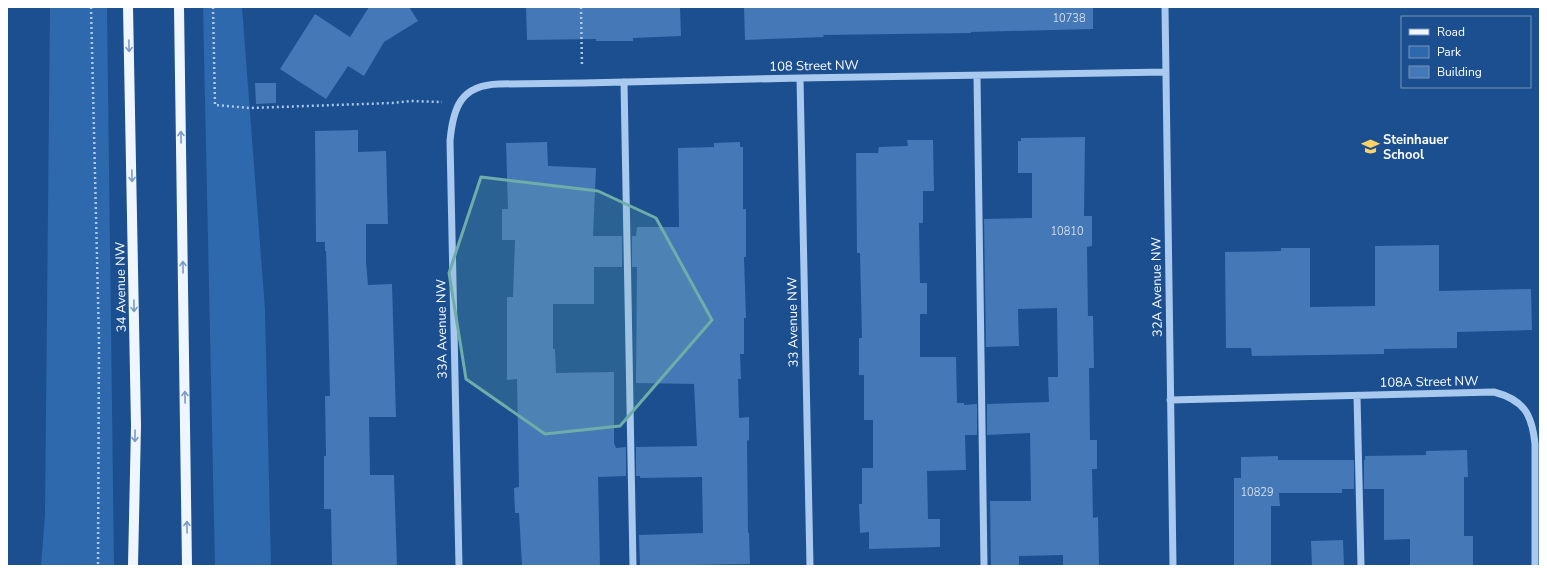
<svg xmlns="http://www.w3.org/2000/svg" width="1547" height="573" font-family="'Nunito Sans',sans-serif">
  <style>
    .green { fill: #2e69ad }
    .building { fill: #4478b7 }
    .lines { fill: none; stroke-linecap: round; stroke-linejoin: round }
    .path { stroke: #a9c9ee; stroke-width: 2.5; stroke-dasharray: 2 3; stroke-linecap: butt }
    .minor { stroke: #a9c9ee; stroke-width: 7 }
    .major { stroke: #f0f6ff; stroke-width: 10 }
    .oneway { stroke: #7b9ac1 }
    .marked { fill: #6fada8; fill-opacity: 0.2; stroke: #6fada8; stroke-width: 3; stroke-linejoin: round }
    .labels { text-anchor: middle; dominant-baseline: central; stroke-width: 3; stroke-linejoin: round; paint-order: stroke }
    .number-label { font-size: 11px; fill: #d0dded }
    .street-label { font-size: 13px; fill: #fff; stroke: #1b4f8f }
    .poi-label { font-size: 13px; font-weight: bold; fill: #fff; stroke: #1b4f8f; text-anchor: start }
  </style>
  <rect width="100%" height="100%" fill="#1b4f8f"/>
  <!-- green -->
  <path class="green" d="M 50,7 L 107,7 L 114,566 L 41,566 L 45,514 Z
    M 203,7 L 242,7 L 265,310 L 271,566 L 215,566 Z"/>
  <!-- building -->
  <path class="building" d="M 369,7 L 409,7 L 418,21 L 384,42 L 364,76 L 348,66 L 326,99 L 280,69 L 315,14 L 350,37 Z
    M 526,7 L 680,7 L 681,36 L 633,38 L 633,41 L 596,41 L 596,39 L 527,40 Z
    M 744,7 L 1093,7 L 1093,29 L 971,32 L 971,33 L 823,35 L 824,37 L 745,40 Z
    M 255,83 L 276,83 L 276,103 L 256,104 Z
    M 358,130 L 358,152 L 386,151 L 388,224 L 366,224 L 366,261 L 368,285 L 392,284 L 396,417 L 369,417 L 370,475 L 394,475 L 397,566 L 332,566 L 331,509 L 324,509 L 324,456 L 326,456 L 325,396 L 330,396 L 328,308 L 326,251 L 325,251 L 325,242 L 316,242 L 315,131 Z
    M 1085,137 L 1084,216 L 1092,216 L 1092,246 L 1087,247 L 1088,316 L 1093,316 L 1094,368 L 1089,368 L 1090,440 L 1097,440 L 1097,469 L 1092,469 L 1093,518 L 1098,517 L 1099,566 L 1063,566 L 1063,555 L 1019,556 L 1019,566 L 991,566 L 990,501 L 1031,501 L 1030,433 L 987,435 L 987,404 L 1049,402 L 1048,377 L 1058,377 L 1057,308 L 1018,309 L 1019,346 L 986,347 L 984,219 L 1032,218 L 1032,173 L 1018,173 L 1018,141 L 1021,141 L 1021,138 Z
    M 907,140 L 933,140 L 934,191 L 923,191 L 923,223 L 919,223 L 920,283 L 927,283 L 927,314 L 920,314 L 920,357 L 956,357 L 957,403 L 964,403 L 964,405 L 977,404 L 977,435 L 965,435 L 966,470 L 927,471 L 928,519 L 940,519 L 940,547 L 869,549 L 869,532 L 860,533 L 859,504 L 862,504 L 862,468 L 873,468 L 873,420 L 864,420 L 864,375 L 859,375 L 859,338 L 862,338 L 860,253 L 857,253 L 856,153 L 878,153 L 879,147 L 908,146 Z
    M 547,142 L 548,166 L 596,168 L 593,236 L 622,236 L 622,267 L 594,267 L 594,304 L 553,304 L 553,349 L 555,349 L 556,373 L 614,372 L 614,443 L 616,448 L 626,447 L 626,476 L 598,477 L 600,566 L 522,566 L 519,513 L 515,513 L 514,488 L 519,487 L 517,379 L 507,380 L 507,297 L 513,297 L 515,240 L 502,240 L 502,209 L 508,209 L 506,143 Z
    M 740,142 L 740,147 L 743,147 L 743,209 L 746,209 L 746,257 L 744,257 L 746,318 L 744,318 L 744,354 L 740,354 L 741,379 L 738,379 L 739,418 L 749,417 L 749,440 L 747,441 L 748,533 L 749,533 L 750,564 L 640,566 L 639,535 L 703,533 L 702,477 L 640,478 L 640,476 L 636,476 L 636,447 L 697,446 L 694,384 L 636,383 L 637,267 L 632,267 L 632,236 L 636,236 L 637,227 L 679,227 L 678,148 L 714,147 L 714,143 Z
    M 1439,245 L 1439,291 L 1531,289 L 1532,330 L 1457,332 L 1457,348 L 1384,349 L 1384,354 L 1252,356 L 1251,348 L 1226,348 L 1225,252 L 1281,251 L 1281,248 L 1310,248 L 1310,307 L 1375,306 L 1375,246 Z
    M 1467,450 L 1468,477 L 1464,477 L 1464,536 L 1473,536 L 1473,566 L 1410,566 L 1410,539 L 1384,540 L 1384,489 L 1364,489 L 1364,460 L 1365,460 L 1365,456 L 1426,455 L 1426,451 Z
    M 1278,456 L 1278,460 L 1354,460 L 1354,489 L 1342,489 L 1342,493 L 1279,493 L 1280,506 L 1271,506 L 1271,566 L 1234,566 L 1234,478 L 1241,478 L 1241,457 Z
    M 1343,540 L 1344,566 L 1312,566 L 1311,541 Z"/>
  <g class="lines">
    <!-- path -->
    <path class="path" d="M 91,7 L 99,341 L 98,566
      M 213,7 L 215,105 L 250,108 L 392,103 L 411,101 L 442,102
      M 581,7 L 582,67"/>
    <!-- minor -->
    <path class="minor" d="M 1165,7 L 1173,566
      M 977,76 L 984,566
      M 800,78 L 810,566
      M 624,82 L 633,566
      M 1357,396 L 1361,566
      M 1170,400 L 1494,392 C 1524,400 1532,414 1535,444 L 1535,566
      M 459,566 L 450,141 C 453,107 461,85 499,84 L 583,83 L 800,78 L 1166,72"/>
    <!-- major -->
    <path class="major" d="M 128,7 L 136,426 L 133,566
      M 179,7 L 187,566"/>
  </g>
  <!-- one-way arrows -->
  <defs><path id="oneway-shaft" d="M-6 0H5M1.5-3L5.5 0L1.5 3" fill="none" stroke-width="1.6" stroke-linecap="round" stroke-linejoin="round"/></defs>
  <g class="oneway">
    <use href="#oneway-shaft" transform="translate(129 46) rotate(89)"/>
    <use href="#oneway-shaft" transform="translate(181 137) rotate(-91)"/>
    <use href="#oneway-shaft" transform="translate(132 176) rotate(89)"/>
    <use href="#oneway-shaft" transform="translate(183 267) rotate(-91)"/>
    <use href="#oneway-shaft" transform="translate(134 306) rotate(89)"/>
    <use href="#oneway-shaft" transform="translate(185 397) rotate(-91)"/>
    <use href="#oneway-shaft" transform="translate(135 436) rotate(91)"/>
    <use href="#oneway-shaft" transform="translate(187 527) rotate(-91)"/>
  </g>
  <!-- marked area -->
  <path class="marked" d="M 481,177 L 598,191 L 656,218 L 712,320 L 620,426 L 545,434 L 466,379 L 449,273 Z"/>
  <!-- icons -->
  <defs>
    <symbol id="school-bare" viewBox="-9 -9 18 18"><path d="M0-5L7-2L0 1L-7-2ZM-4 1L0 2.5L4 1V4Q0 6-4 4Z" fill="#ffd166" stroke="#1b4f8f" stroke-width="2.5" paint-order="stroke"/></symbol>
  </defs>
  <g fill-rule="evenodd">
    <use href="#school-bare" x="1358" y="134" width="25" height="25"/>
  </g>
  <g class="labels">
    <!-- number labels -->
    <g class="number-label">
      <text x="1069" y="18">10738</text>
      <text x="1067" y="231">10810</text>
      <text x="1257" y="492">10829</text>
    </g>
    <!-- street labels -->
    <g class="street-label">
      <text transform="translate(814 66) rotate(-1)">108 Street NW</text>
      <text transform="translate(121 287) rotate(-91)">34 Avenue NW</text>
      <text transform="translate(1157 287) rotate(-91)">32A Avenue NW</text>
      <text transform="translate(793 322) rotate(-91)">33 Avenue NW</text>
      <text transform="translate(442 329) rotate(-91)">33A Avenue NW</text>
      <text transform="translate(1429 382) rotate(-1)">108A Street NW</text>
    </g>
    <!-- poi labels -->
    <g class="poi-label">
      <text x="1383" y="140">Steinhauer<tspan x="1383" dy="15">School</tspan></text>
    </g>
  </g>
  <!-- border -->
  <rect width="1547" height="573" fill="none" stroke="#ffffff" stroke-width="16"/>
  <!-- legend -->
  <rect x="1401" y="16" width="130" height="72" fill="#1b4f8f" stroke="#7695bc"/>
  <rect x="1409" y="29" width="20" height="6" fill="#f0f6ff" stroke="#7695bc"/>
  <text x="1437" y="36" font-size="12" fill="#ffffff">Road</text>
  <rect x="1409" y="46" width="20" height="12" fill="#2e69ad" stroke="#7695bc"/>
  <text x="1437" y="56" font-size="12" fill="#ffffff">Park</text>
  <rect x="1409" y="66" width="20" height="12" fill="#4478b7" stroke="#7695bc"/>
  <text x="1437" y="76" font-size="12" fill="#ffffff">Building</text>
</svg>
